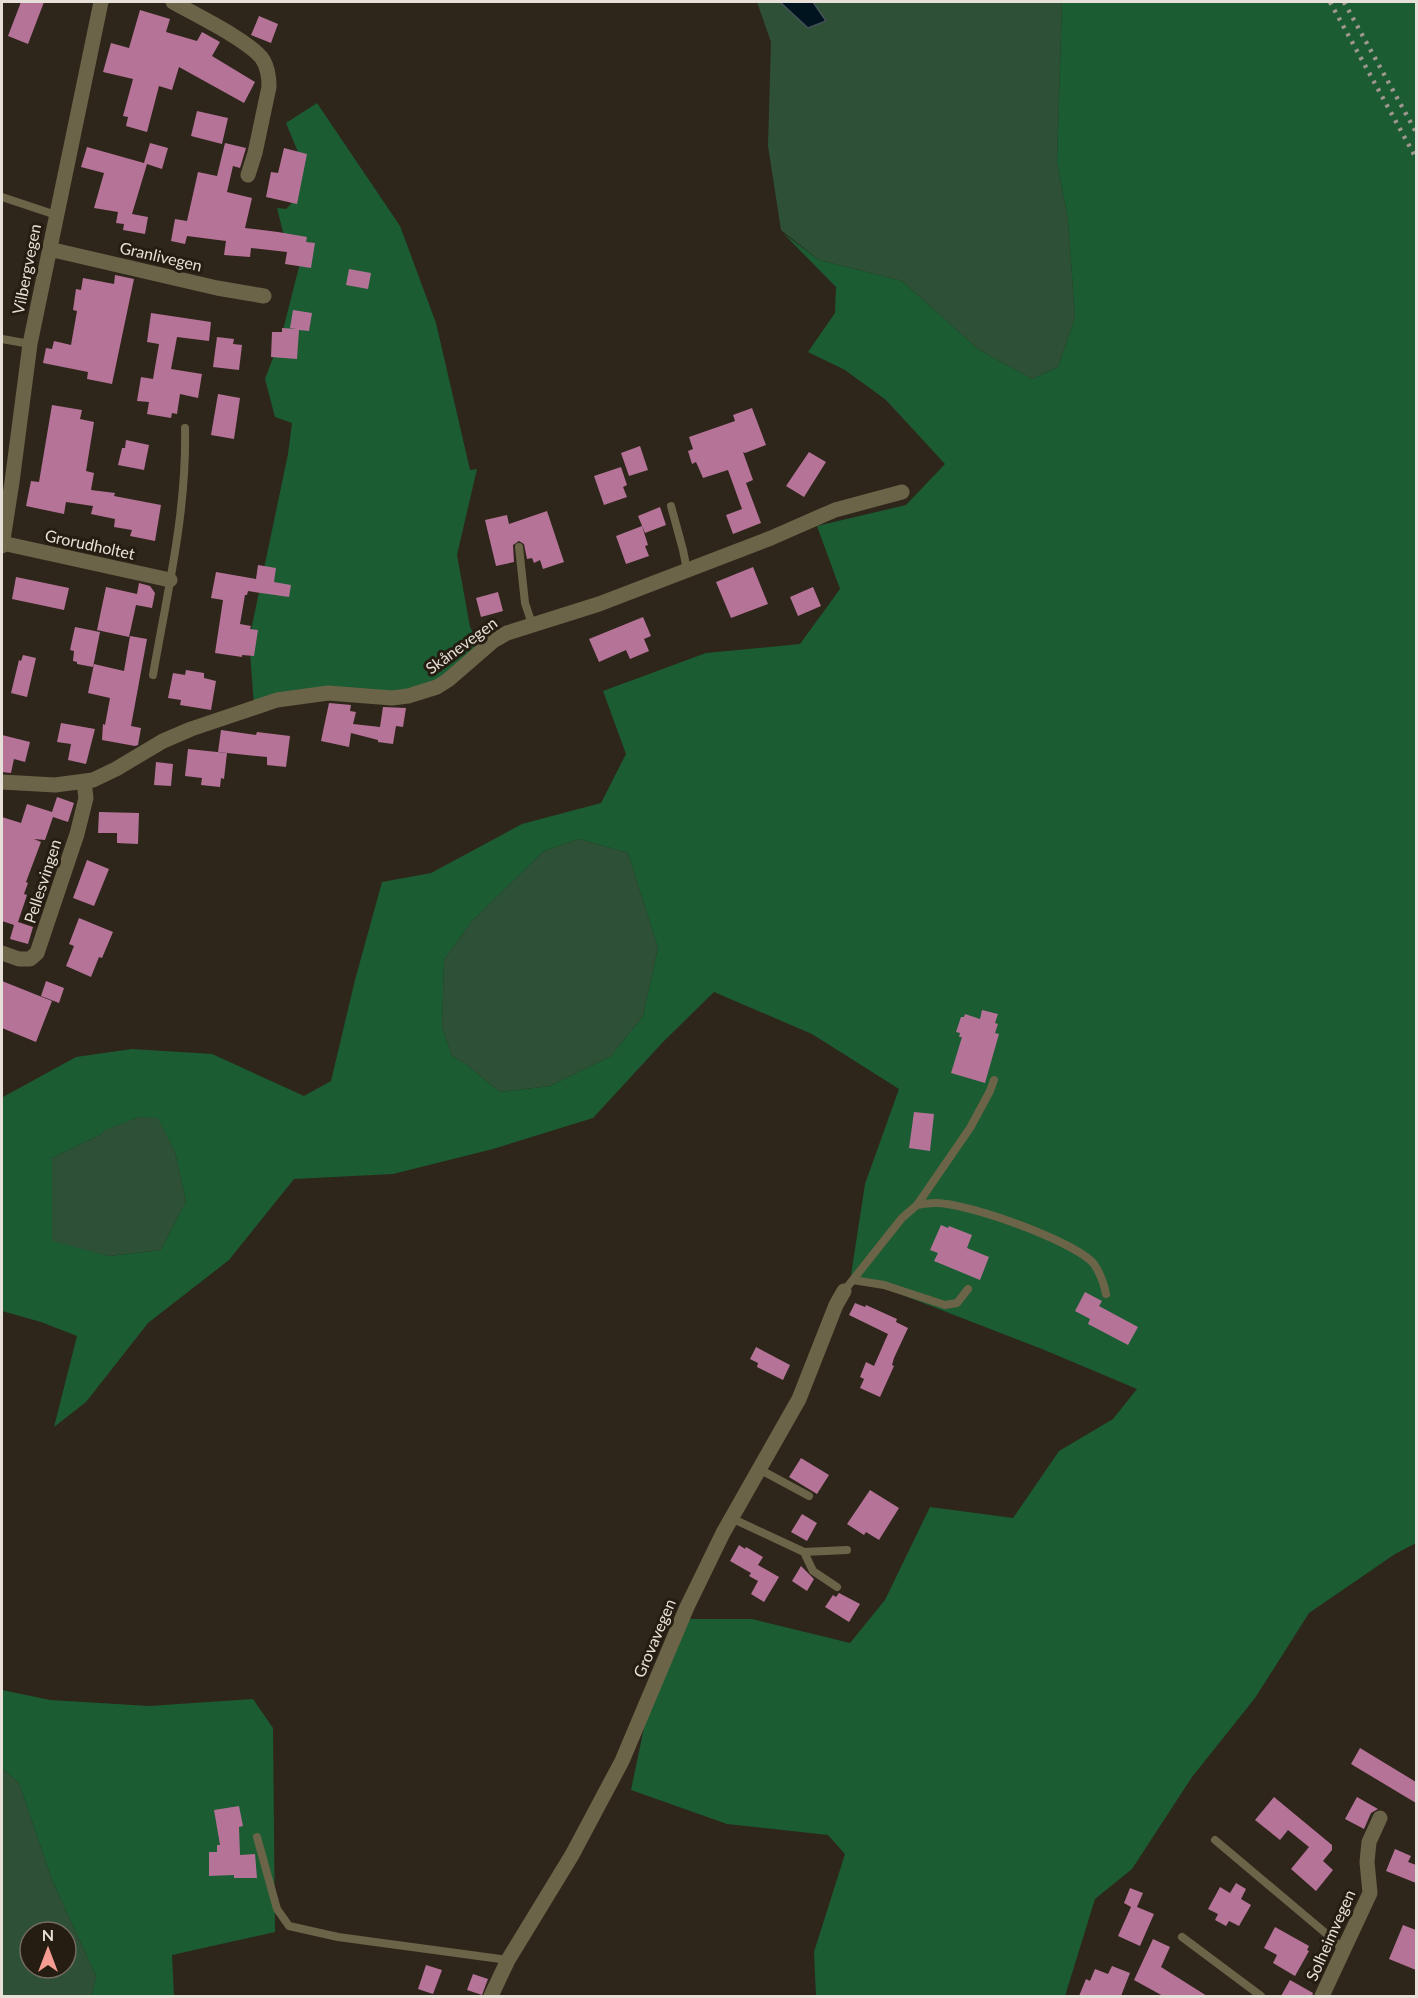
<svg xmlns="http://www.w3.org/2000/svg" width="1418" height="1998" font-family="Lato,sans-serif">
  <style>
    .green { fill: #2d5036; fill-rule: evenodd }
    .forest { fill: #1b5c32; fill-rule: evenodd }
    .water { fill: #001420; stroke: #455157; stroke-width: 1.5 }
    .building { fill: #b57398 }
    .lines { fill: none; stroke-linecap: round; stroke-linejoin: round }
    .lane { stroke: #6c6448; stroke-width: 8 }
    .street { stroke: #6c6448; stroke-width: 15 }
    .rail { stroke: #9e978e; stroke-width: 4.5; stroke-dasharray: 3 6; stroke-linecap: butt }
    .labels { text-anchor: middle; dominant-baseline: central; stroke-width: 6; stroke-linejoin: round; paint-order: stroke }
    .street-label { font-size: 16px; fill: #e6e0d8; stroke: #251d11 }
  </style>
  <rect width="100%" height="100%" fill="#2f261b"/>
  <!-- green -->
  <path class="green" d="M 757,2 L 780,2 L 808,28 L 826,21 L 813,2 L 1062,2 L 1057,163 L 1068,219 L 1075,318 L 1058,367 L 1032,379 L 978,349 L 902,281 L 819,260 L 781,230 L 768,146 L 771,42 Z
    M 579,839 L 628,853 L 658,948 L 643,1016 L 611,1056 L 550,1086 L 500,1092 L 467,1065 L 452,1056 L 442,1027 L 444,960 L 472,921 L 544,851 Z
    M 139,1117 L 158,1117 L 175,1152 L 186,1201 L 161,1250 L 109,1256 L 52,1242 L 52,1158 L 102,1134 L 102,1131 Z
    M 2,1768 L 19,1783 L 52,1880 L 96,1976 L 92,1996 L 2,1996 ZM 30,1932 L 66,1932 L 66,1968 L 30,1968 Z"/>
  <!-- forest -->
  <path class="forest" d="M 1062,2 L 1416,2 L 1416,1543 L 1395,1554 L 1309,1613 L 1255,1698 L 1192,1777 L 1132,1869 L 1095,1899 L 1065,1996 L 816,1996 L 814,1952 L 845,1854 L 828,1835 L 727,1824 L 631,1790 L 650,1699 L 686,1619 L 752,1619 L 850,1643 L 885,1600 L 930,1507 L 1013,1518 L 1059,1451 L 1113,1419 L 1137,1389 L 1042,1349 L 851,1275 L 865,1184 L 899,1089 L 812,1034 L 714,992 L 663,1042 L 593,1118 L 493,1149 L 393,1174 L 294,1179 L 229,1260 L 148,1323 L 86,1402 L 54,1427 L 77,1336 L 41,1322 L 2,1311 L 3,1097 L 76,1057 L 132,1049 L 212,1054 L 304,1096 L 331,1081 L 355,980 L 382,882 L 431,873 L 522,824 L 601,803 L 626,754 L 603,691 L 706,653 L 800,644 L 840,589 L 817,526 L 906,505 L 945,464 L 886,400 L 845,370 L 808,352 L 835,313 L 836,287 L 783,233 L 819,260 L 902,281 L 978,349 L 1032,379 L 1058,367 L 1075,318 L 1068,219 L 1057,163 ZM 579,839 L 628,853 L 658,948 L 643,1016 L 611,1056 L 550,1086 L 500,1092 L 467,1065 L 452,1056 L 442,1027 L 444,960 L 472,921 L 544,851 ZM 139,1117 L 158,1118 L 175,1152 L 186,1201 L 161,1250 L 109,1256 L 52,1241 L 52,1158 L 102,1134 L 103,1131 Z
    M 317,103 L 400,226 L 436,323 L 470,470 L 477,469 L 457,555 L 470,627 L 482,650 L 411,697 L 349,693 L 254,705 L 249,640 L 288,454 L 292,423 L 275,417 L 265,379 L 282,334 L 303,251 L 287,248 L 277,208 L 286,209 L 291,204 L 298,152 L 286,123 Z
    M 2,1690 L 50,1700 L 149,1706 L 253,1699 L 273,1728 L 275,1932 L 172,1955 L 174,1996 L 92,1996 L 96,1976 L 52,1880 L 19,1783 L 2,1768 Z"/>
  <!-- water -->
  <path class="water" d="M 780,2 L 813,2 L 826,21 L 808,28 Z"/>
  <!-- building -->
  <path class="building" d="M 21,2 L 44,2 L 28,44 L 8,36 Z
    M 140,10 L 170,19 L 166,32 L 197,41 L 202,32 L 220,42 L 212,56 L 255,82 L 244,103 L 179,67 L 172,90 L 159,86 L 147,132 L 126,126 L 128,117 L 123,116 L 133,79 L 103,72 L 111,43 L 129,48 Z
    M 259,16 L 278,24 L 271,43 L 251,35 Z
    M 197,111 L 228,118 L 222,144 L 191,136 Z
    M 150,143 L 168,148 L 162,169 L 147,164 L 132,214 L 148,217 L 145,234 L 123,230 L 124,224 L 116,223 L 118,212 L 94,208 L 104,173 L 81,167 L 87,147 L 144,163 Z
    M 225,143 L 246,148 L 240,168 L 233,166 L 227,192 L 252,198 L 245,228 L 278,232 L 307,237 L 306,242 L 315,243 L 311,268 L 285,264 L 287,252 L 251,248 L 250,257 L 224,255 L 226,241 L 187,236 L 185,244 L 171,241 L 175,219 L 187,221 L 198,172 L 217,176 Z
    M 284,148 L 307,154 L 297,204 L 266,197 L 271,172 L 278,173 Z
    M 349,269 L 371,273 L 368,289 L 346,285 Z
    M 115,275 L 134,279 L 112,384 L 87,379 L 88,372 L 43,363 L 46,348 L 52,349 L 54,341 L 71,345 L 77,311 L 73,310 L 76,289 L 81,290 L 83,278 L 114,284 Z
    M 293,310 L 312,313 L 309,331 L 299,330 L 297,359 L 271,357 L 272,332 L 282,332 L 282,328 L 297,329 L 290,328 Z
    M 151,313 L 211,322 L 209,341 L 177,337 L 171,369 L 202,374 L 198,398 L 180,394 L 177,414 L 172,413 L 171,418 L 147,414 L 149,402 L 137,401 L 141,377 L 153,379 L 159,344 L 147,342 Z
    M 217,337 L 234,339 L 233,344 L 242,345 L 239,370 L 213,367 Z
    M 218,394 L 240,398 L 234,439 L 211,435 Z
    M 52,405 L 82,410 L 80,419 L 94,422 L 86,471 L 94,473 L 91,490 L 115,493 L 114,496 L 161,505 L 155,541 L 130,536 L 132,530 L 114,527 L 115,519 L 91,514 L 93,506 L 66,502 L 64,514 L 26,506 L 31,481 L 39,482 Z
    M 752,408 L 766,445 L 745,453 L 743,452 L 753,480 L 746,483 L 761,523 L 733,534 L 726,515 L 742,509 L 728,470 L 703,478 L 696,462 L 692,464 L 688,451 L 693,449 L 689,437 L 735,421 L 733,415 Z
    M 126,440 L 149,445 L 144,470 L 118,465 L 122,448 L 125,448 Z
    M 640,446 L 648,470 L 629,476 L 621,453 Z
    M 809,452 L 826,462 L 804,497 L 786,486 Z
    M 621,467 L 627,485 L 623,487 L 627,497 L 604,505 L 594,476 Z
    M 660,507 L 666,525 L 645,533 L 638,516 Z
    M 547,511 L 564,562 L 543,569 L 540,560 L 534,563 L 532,558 L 527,559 L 524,544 L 519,541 L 513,545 L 514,562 L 496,566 L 485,520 L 507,515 L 509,524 Z
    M 642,526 L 648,545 L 645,546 L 649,556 L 626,564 L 616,536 Z
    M 258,565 L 276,568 L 274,582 L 291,585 L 289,597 L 248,591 L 247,595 L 245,595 L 240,624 L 251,626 L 250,629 L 258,630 L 254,656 L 242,655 L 242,657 L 215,653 L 223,600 L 211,598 L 216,572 L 256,579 Z
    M 753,567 L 768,604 L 731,618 L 716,582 Z
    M 16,577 L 69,588 L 64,610 L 12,599 Z
    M 139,583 L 150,586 L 155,593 L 152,608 L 136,605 L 129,637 L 97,630 L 106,587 L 137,594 Z
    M 813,587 L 821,606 L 798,616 L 790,597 Z
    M 498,592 L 503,611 L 481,617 L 476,598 Z
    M 643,617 L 651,636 L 644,639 L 649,651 L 630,659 L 626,650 L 599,662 L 589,639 Z
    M 75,627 L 100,632 L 93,667 L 77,664 L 77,662 L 73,661 L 74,651 L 70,650 Z
    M 130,636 L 147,639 L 131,726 L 141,728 L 138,745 L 135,746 L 102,740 L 103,724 L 105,725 L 110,698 L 88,693 L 94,664 L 124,671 Z
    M 23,655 L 36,658 L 27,697 L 11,693 L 19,660 L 21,661 Z
    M 186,670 L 204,673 L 204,678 L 216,681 L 211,710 L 180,705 L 181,700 L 168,698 L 173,673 L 185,675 Z
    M 329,703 L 351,705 L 350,711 L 356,712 L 353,724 L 380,727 L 383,707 L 406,708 L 403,727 L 396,726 L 393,744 L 378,742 L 378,740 L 351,733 L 349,747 L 321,741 Z
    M 61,723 L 95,729 L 86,764 L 68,760 L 71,744 L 57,742 Z
    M 221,730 L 256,735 L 257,732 L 290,736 L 286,767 L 267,765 L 267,757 L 218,752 Z
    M 2,735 L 30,742 L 25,762 L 14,759 L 11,773 L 2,772 Z
    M 188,749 L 227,753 L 224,779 L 221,778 L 220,787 L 201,785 L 202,778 L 185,776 Z
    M 156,762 L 173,764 L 171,786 L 154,785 Z
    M 57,797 L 74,803 L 68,822 L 53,817 L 45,840 L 34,839 L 41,842 L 26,882 L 28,883 L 24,894 L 27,895 L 18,922 L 33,927 L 28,944 L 10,939 L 14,925 L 2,921 L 2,817 L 21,823 L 27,804 L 52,812 Z
    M 99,812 L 139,813 L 138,844 L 117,843 L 117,833 L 98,833 Z
    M 87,860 L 109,869 L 94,906 L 73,898 Z
    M 79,918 L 113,932 L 102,958 L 99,957 L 91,977 L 66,966 L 74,946 L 69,944 Z
    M 2,981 L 52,1001 L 36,1042 L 2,1028 Z
    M 46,981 L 64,988 L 59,1003 L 41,996 Z
    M 982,1010 L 998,1014 L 995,1023 L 998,1024 L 995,1033 L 999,1034 L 985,1083 L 951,1073 L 962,1037 L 959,1037 L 960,1033 L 956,1032 L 961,1017 L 964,1017 L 965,1014 L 980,1019 Z
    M 914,1112 L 934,1114 L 930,1151 L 909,1148 Z
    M 941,1225 L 948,1228 L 949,1226 L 972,1235 L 967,1248 L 989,1257 L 980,1280 L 934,1261 L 938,1253 L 930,1250 Z
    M 1085,1292 L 1102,1301 L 1099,1306 L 1138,1327 L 1128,1345 L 1088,1324 L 1090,1319 L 1075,1311 Z
    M 855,1303 L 865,1307 L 866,1305 L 897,1319 L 896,1322 L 908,1328 L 894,1358 L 892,1365 L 894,1366 L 880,1397 L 860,1388 L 864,1379 L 860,1377 L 866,1362 L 874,1366 L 888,1334 L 849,1315 Z
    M 756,1347 L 790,1365 L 783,1380 L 757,1367 L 758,1363 L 750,1359 Z
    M 801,1458 L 829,1475 L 817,1494 L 789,1477 Z
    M 870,1490 L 899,1508 L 879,1540 L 866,1532 L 864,1535 L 847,1524 Z
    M 802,1514 L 817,1523 L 807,1541 L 791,1532 Z
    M 739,1545 L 745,1549 L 746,1547 L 763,1557 L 758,1565 L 779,1577 L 764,1602 L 751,1594 L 758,1581 L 749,1576 L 751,1573 L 730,1561 Z
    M 801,1566 L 814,1579 L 807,1591 L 792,1581 Z
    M 839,1593 L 860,1604 L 849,1622 L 825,1607 L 833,1595 L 836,1597 Z
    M 1360,1748 L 1416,1782 L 1416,1803 L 1351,1764 Z
    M 1274,1797 L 1332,1845 L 1332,1850 L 1323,1861 L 1333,1870 L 1316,1891 L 1291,1869 L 1309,1847 L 1288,1830 L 1280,1840 L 1255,1820 Z
    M 1357,1797 L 1378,1809 L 1371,1813 L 1364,1829 L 1345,1819 Z
    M 239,1806 L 243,1826 L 239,1827 L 240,1855 L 255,1854 L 257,1878 L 234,1878 L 234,1875 L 209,1876 L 209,1852 L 217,1852 L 217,1845 L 220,1845 L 214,1810 Z
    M 1395,1849 L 1411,1856 L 1408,1862 L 1416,1865 L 1416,1883 L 1386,1871 Z
    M 1236,1883 L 1246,1889 L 1241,1899 L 1251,1905 L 1239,1926 L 1229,1921 L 1226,1926 L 1215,1920 L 1218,1914 L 1208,1909 L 1220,1887 L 1230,1893 Z
    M 1130,1888 L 1143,1893 L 1137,1907 L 1154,1914 L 1140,1946 L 1118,1936 L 1131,1907 L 1124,1903 Z
    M 1403,1925 L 1416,1930 L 1416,1970 L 1389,1959 Z
    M 1275,1927 L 1309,1946 L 1307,1950 L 1309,1951 L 1295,1976 L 1273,1963 L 1277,1955 L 1264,1948 Z
    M 1153,1939 L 1170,1947 L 1161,1967 L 1207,1996 L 1163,1996 L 1134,1980 Z
    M 426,1965 L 442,1970 L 433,1994 L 418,1989 Z
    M 1112,1966 L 1130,1973 L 1121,1996 L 1079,1996 L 1086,1979 L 1090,1981 L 1095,1969 L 1108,1974 Z
    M 473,1974 L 488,1979 L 482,1995 L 467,1990 Z
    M 1290,1980 L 1313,1993 L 1312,1996 L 1281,1996 Z"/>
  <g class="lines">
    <!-- lane -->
    <path class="lane" d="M 2,197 L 56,215
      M 2,339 L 30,344
      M 671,506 L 683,550 L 687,570
      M 519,547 L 525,603 L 532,624
      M 153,675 C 167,594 187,511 185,428
      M 917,1205 C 923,1204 929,1203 935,1203 C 965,1202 1075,1241 1094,1264 C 1100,1273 1104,1284 1106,1294
      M 853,1280 L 884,1285 L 945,1305 L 957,1303 L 968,1289
      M 844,1291 L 902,1218 L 917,1205 L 970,1128 L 990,1091 L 994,1080
      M 759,1469 L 809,1496
      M 731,1518 L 804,1552 L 847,1550
      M 804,1552 L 813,1571 L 837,1587
      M 257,1837 L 277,1909 L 289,1926 L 338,1937 L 508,1960
      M 1215,1840 L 1335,1941 L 1343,1951
      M 1182,1937 L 1261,1996"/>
    <!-- street -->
    <path class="street" d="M 173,2 C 194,14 252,42 263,60 C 268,68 269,78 269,87 L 255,153 L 248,175
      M 49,249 L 217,288 L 264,296
      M 2,543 L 170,580
      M 2,546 L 12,482 L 30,344 L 101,2
      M 2,782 L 55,785 L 93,780 L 116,769 L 163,741 L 191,729 L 277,700 L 328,693 L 392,698 L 408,696 L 437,687 L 448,680 L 493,641 L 507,633 L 599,604 L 771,538 L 835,510 L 902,492
      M 2,953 L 19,959 L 30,959 L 37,953 L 77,834 L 86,798 L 84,782
      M 491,1996 L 508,1960 L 572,1855 L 622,1761 L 687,1607 L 723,1533 L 799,1399 L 836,1305 L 844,1291
      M 1322,1996 L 1370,1893 L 1367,1862 L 1369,1842 L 1380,1818"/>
    <!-- rail -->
    <path class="rail" d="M 1330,2 L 1416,158
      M 1344,2 L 1416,132"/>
  </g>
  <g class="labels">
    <!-- street labels -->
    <g class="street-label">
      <text transform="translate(161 256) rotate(13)">Granlivegen</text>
      <text transform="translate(26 269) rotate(-79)">Vilbergvegen</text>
      <text transform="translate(90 544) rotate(12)">Grorudholtet</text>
      <text transform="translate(461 645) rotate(-36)">Skånevegen</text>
      <text transform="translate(42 881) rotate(-72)">Pellesvingen</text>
      <text transform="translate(654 1638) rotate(-67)">Grovavegen</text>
      <text transform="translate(1330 1935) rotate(-66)">Solheimvegen</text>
    </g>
  </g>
  <!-- border -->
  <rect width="1418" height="1998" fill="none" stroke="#e6e0d8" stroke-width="6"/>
  <!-- north arrow -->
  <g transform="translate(48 1950)"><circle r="28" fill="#251d11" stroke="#726b61" stroke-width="1.5"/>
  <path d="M0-4.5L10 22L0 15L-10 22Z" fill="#f59c92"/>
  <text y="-9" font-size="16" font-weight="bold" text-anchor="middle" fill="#e6e0d8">N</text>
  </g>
</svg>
